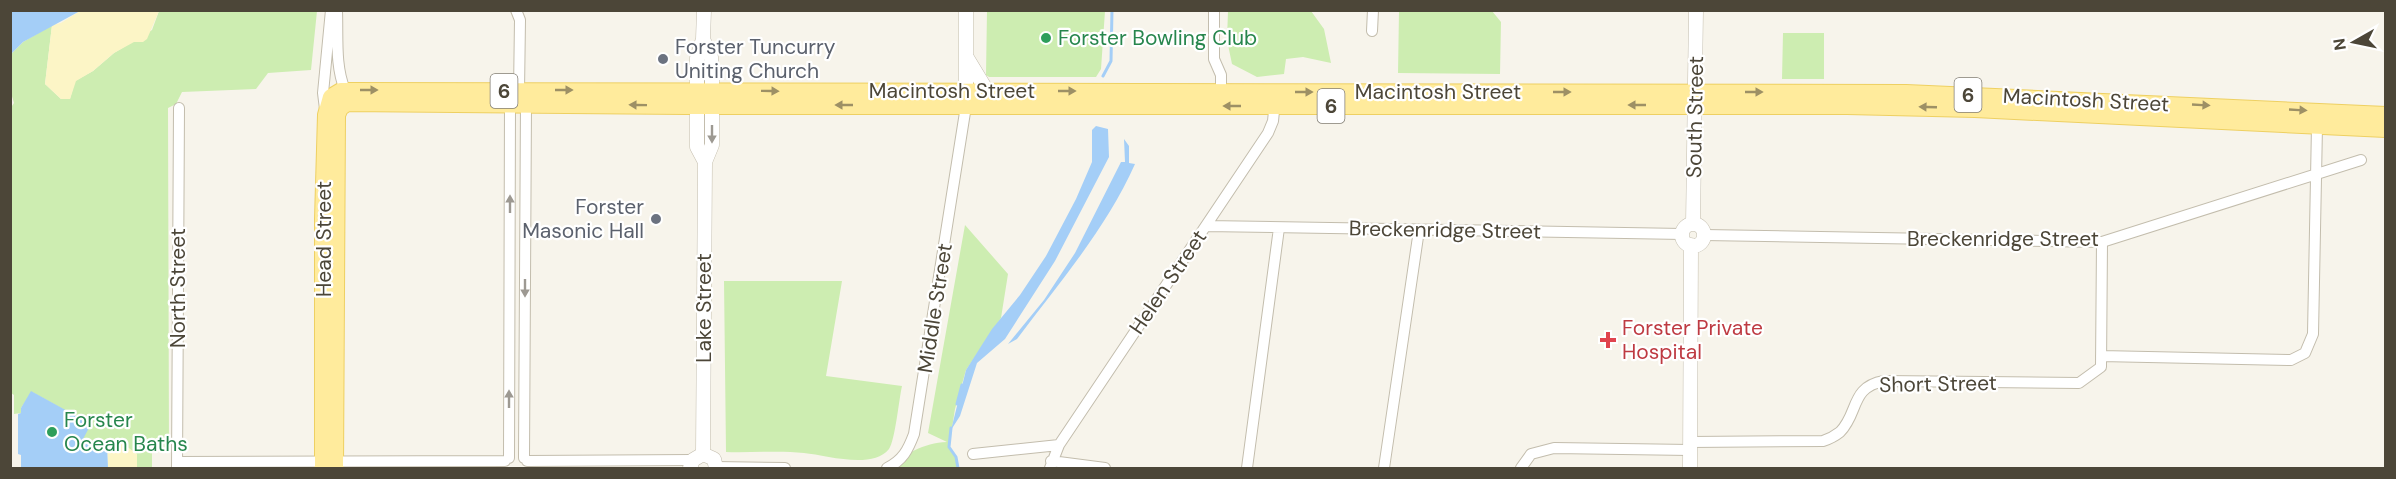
<svg xmlns="http://www.w3.org/2000/svg" width="2396" height="479" font-family="'DM Sans',sans-serif">
  <style>
    .green { fill: #cdedb1 }
    .sand { fill: #fcf5c6 }
    .water { fill: #a4cef7 }
    .lines { fill: none; stroke-linecap: round; stroke-linejoin: round }
    .stream { stroke: #a4cef7; stroke-width: 3 }
    .minor-casing { stroke: #c3bdad; stroke-width: 12 }
    .tertiary-casing { stroke: #c3bdad; stroke-width: 15 }
    .primary-casing { stroke: #eed062; stroke-width: 18 }
    .minor { stroke: #fff; stroke-width: 10 }
    .tertiary { stroke: #fff; stroke-width: 14 }
    .primary { stroke: #ffeb9c; stroke-width: 16 }
    .oneway { fill: #9d9065 }
    .oneway2 { fill: #9d9992 }
    .leisure-dot { fill: #2e9e5b; stroke: #fff; stroke-width: 2 }
    .worship-dot { fill: #6b7280; stroke: #fff; stroke-width: 2 }
    .health-dot { fill: #e0444e; stroke: #fff; stroke-width: 2 }
    .labels { text-anchor: middle; dominant-baseline: central; stroke-width: 4.5; stroke-linejoin: round; paint-order: stroke }
    .shield { fill: #fff; stroke: #827e74; stroke-width: 1.5 }
    .shield-label { font-size: 20px; font-weight: bold; fill: #4c4638 }
    .leisure-label { font-size: 21px; fill: #27864d; stroke: #fff; text-anchor: start }
    .worship-label { font-size: 21px; fill: #5b616d; stroke: #fff; text-anchor: start }
    .street-label { font-size: 21px; fill: #4c4638; stroke: #fff }
    .health-label { font-size: 21px; fill: #be3a42; stroke: #fff; text-anchor: start }
  </style>
  <rect width="100%" height="100%" fill="#f7f4eb"/>
  <!-- green -->
  <path class="green" d="M 159,11 L 317,11 L 311,70 L 268,73 L 256,89 L 182,92 L 176,104 L 168,108 L 169,450 L 152,451 L 152,468 L 137,468 L 137,454 L 107,443 L 107,445 L 83,443 L 81,441 L 90,424 L 32,392 L 21,408 L 21,413 L 14,414 L 14,395 L 11,393 L 10,109 L 14,103 L 11,93 L 11,54 L 23,42 L 52,25 L 45,84 L 61,99 L 70,99 L 75,81 L 93,71 L 114,53 L 152,30 Z
    M 987,11 L 1105,11 L 1101,69 L 1096,77 L 989,77 L 986,75 Z
    M 1228,11 L 1311,11 L 1324,29 L 1331,63 L 1303,57 L 1286,59 L 1284,74 L 1257,77 L 1232,64 L 1227,40 Z
    M 1399,11 L 1492,11 L 1501,22 L 1500,74 L 1398,73 Z
    M 1783,33 L 1824,33 L 1824,79 L 1782,79 Z
    M 965,225 L 1008,274 L 1001,318 L 966,370 L 955,409 L 949,447 L 956,457 L 958,468 L 887,468 C 905,454 923,443 947,442 L 928,433 Z
    M 724,281 L 842,281 L 826,376 L 902,386 C 899,399 895,441 889,449 C 872,470 826,455 804,453 C 779,450 751,453 726,452 Z"/>
  <!-- sand -->
  <path class="sand" d="M 80,11 L 159,11 L 147,39 L 143,42 L 134,42 L 114,53 L 93,71 L 76,81 L 70,99 L 61,99 L 45,84 L 52,25 L 61,23 Z
    M 107,443 L 122,443 L 137,454 L 137,468 L 108,468 Z"/>
  <!-- water -->
  <path class="water" d="M 11,10 L 80,10 L 80,11 L 23,42 L 11,54 Z
    M 1096,126 L 1108,129 L 1109,157 L 1055,261 L 1005,339 L 977,363 L 960,416 L 951,430 L 966,370 L 992,329 L 1020,295 L 1046,256 L 1076,199 L 1092,162 L 1092,130 Z
    M 1124,139 L 1129,146 L 1129,163 L 1135,164 C 1106,229 1059,283 1017,339 L 1008,344 L 1044,300 L 1075,253 L 1121,162 L 1125,162 Z
    M 31,391 L 91,424 L 82,441 L 83,444 L 107,445 L 108,468 L 21,468 L 21,455 L 18,454 L 18,414 L 21,413 L 21,408 Z"/>
  <g class="lines">
    <!-- stream -->
    <path class="stream" d="M 1103,76 L 1111,61 L 1112,10
      M 957,404 L 962,385
      M 951,428 L 949,447 L 956,457 L 958,468"/>
    <defs>
      <path id="minor" d="M 516,10 L 520,20 L 519,91
        M 1214,10 L 1214,59 L 1221,75 L 1221,91
        M 337,11 C 338,37 335,66 345,90
        M 1372,31 L 1373,10
        M 325,109 L 323,93 L 331,10
        M 1206,226 L 1683,234
        M 1704,235 L 2102,242 L 2361,160
        M 2101,356 L 2291,360 L 2305,353 L 2313,334 L 2317,126
        M 1690,442 L 1823,441 C 1829,439 1835,436 1840,432 C 1859,413 1850,387 1884,381 L 2079,383 L 2101,367 L 2102,242
        M 973,454 L 1059,445
        M 509,458 L 510,103
        M 524,458 L 526,103
        M 527,461 L 693,460
        M 1051,461 L 1105,468
        M 177,462 L 505,461
        M 716,467 L 785,468
        M 177,468 L 179,108
        M 887,468 C 903,460 908,450 914,434 L 966,106
        M 1050,468 L 1059,445 L 1268,133 L 1273,121 L 1275,101
        M 1247,468 L 1279,228
        M 1384,468 L 1419,230
        M 1521,468 L 1531,454 L 1554,448 L 1690,450"/>
      <path id="tertiary" d="M 704,10 L 703,39 L 697,58 L 697,147 L 705,162
        M 966,10 L 966,101
        M 967,58 L 987,91
        M 1693,224 L 1696,10
        M1682 235a11 11 0 1 1 22 0a11 11 0 1 1-22 0Z
        M 703,454 L 705,162 L 712,145 L 712,79 L 711,57 L 703,39
        M 690,468 L 693,460 L 703,454 L 714,459 L 716,468
        M 1690,468 L 1691,245"/>
      <path id="primary" d="M 323,468 L 323,219 L 326,115 L 331,97 L 341,91 L 1906,93 L 2386,115
        M 335,468 L 337,115 L 340,108 L 347,103 L 685,106 L 1847,106 L 1975,109 L 2386,129"/>
    </defs>
    <!-- minor casing -->
    <use href="#minor" class="minor-casing"/>
    <!-- tertiary casing -->
    <use href="#tertiary" class="tertiary-casing"/>
    <!-- primary casing -->
    <use href="#primary" class="primary-casing"/>
    <!-- minor -->
    <use href="#minor" class="minor"/>
    <!-- tertiary -->
    <use href="#tertiary" class="tertiary"/>
    <!-- primary -->
    <use href="#primary" class="primary"/>
  </g>
  <!-- one-way arrows -->
  <defs><path id="oneway-solid" d="M-6-.8H1V-3.2L6.5 0L1 3.2V.8H-6Z" transform="scale(1.5)"/></defs>
  <g class="oneway">
    <use href="#oneway-solid" transform="translate(369 90)"/>
    <use href="#oneway-solid" transform="translate(564 90)"/>
    <use href="#oneway-solid" transform="translate(770 91) rotate(1)"/>
    <use href="#oneway-solid" transform="translate(1067 91)"/>
    <use href="#oneway-solid" transform="translate(1304 92)"/>
    <use href="#oneway-solid" transform="translate(1562 92)"/>
    <use href="#oneway-solid" transform="translate(1754 92)"/>
    <use href="#oneway-solid" transform="translate(638 105) rotate(-179)"/>
    <use href="#oneway-solid" transform="translate(844 105) rotate(-180)"/>
    <use href="#oneway-solid" transform="translate(1637 105) rotate(180)"/>
    <use href="#oneway-solid" transform="translate(2201 105) rotate(3)"/>
    <use href="#oneway-solid" transform="translate(1232 106) rotate(-180)"/>
    <use href="#oneway-solid" transform="translate(1928 107) rotate(-178)"/>
    <use href="#oneway-solid" transform="translate(2298 110) rotate(3)"/>
  </g>
  <g class="oneway2">
    <use href="#oneway-solid" transform="translate(712 134) rotate(90)"/>
    <use href="#oneway-solid" transform="translate(510 204) rotate(-90)"/>
    <use href="#oneway-solid" transform="translate(525 288) rotate(90)"/>
    <use href="#oneway-solid" transform="translate(509 399) rotate(-90)"/>
  </g>
  <!-- markers -->
  <g class="leisure-dot">
    <circle cx="1046" cy="38" r="6"/>
    <circle cx="52" cy="432" r="6"/>
  </g>
  <g class="worship-dot">
    <circle cx="663" cy="59" r="6"/>
    <circle cx="656" cy="219" r="6"/>
  </g>
  <path class="health-dot" d="M1605 331h6v6h6v6h-6v6h-6v-6h-6v-6h6z"/>
  <g class="labels">
    <!-- shield labels -->
    <g class="shield">
      <rect x="490.5" y="74" width="27" height="34" rx="4.5"/>
      <rect x="1954.5" y="78" width="27" height="34" rx="4.5"/>
      <rect x="1317.5" y="89" width="27" height="34" rx="4.5"/>
    </g>
    <g class="shield-label">
      <text x="504" y="91">6</text>
      <text x="1968" y="95">6</text>
      <text x="1331" y="106">6</text>
    </g>
    <!-- leisure labels -->
    <g class="leisure-label">
      <text x="1058" y="38">Forster Bowling Club</text>
      <text x="64" y="420">Forster<tspan x="64" dy="24">Ocean Baths</tspan></text>
    </g>
    <!-- worship labels -->
    <g class="worship-label">
      <text x="675" y="47">Forster Tuncurry<tspan x="675" dy="24">Uniting Church</tspan></text>
      <text x="644" y="207" text-anchor="end">Forster<tspan x="644" dy="24">Masonic Hall</tspan></text>
    </g>
    <!-- street labels -->
    <g class="street-label">
      <text x="952" y="91">Macintosh Street</text>
      <text x="1438" y="92">Macintosh Street</text>
      <text transform="translate(2086 100) rotate(3)">Macintosh Street</text>
      <text transform="translate(1695 117) rotate(-89)">South Street</text>
      <text transform="translate(1445 230) rotate(1)">Breckenridge Street</text>
      <text transform="translate(324 239) rotate(-90)">Head Street</text>
      <text x="2003" y="239">Breckenridge Street</text>
      <text transform="translate(1168 282) rotate(-56)">Helen Street</text>
      <text transform="translate(178 288) rotate(-90)">North Street</text>
      <text transform="translate(704 308) rotate(-90)">Lake Street</text>
      <text transform="translate(935 308) rotate(-81)">Middle Street</text>
      <text transform="translate(1938 384) rotate(-1)">Short Street</text>
    </g>
    <!-- health labels -->
    <g class="health-label">
      <text x="1622" y="328">Forster Private<tspan x="1622" dy="24">Hospital</tspan></text>
    </g>
  </g>
  <!-- border -->
  <rect width="2396" height="479" fill="none" stroke="#4c4638" stroke-width="24"/>
  <!-- north arrow -->
  <g transform="translate(2354 42) rotate(261)" stroke="#ffffff" stroke-width="4.5" paint-order="stroke">
  <path d="M0-4.5L10 22L0 15L-10 22Z" fill="#4c4638"/>
  <text y="-9" font-size="16" font-weight="bold" text-anchor="middle" fill="#4c4638">N</text>
  </g>
</svg>
